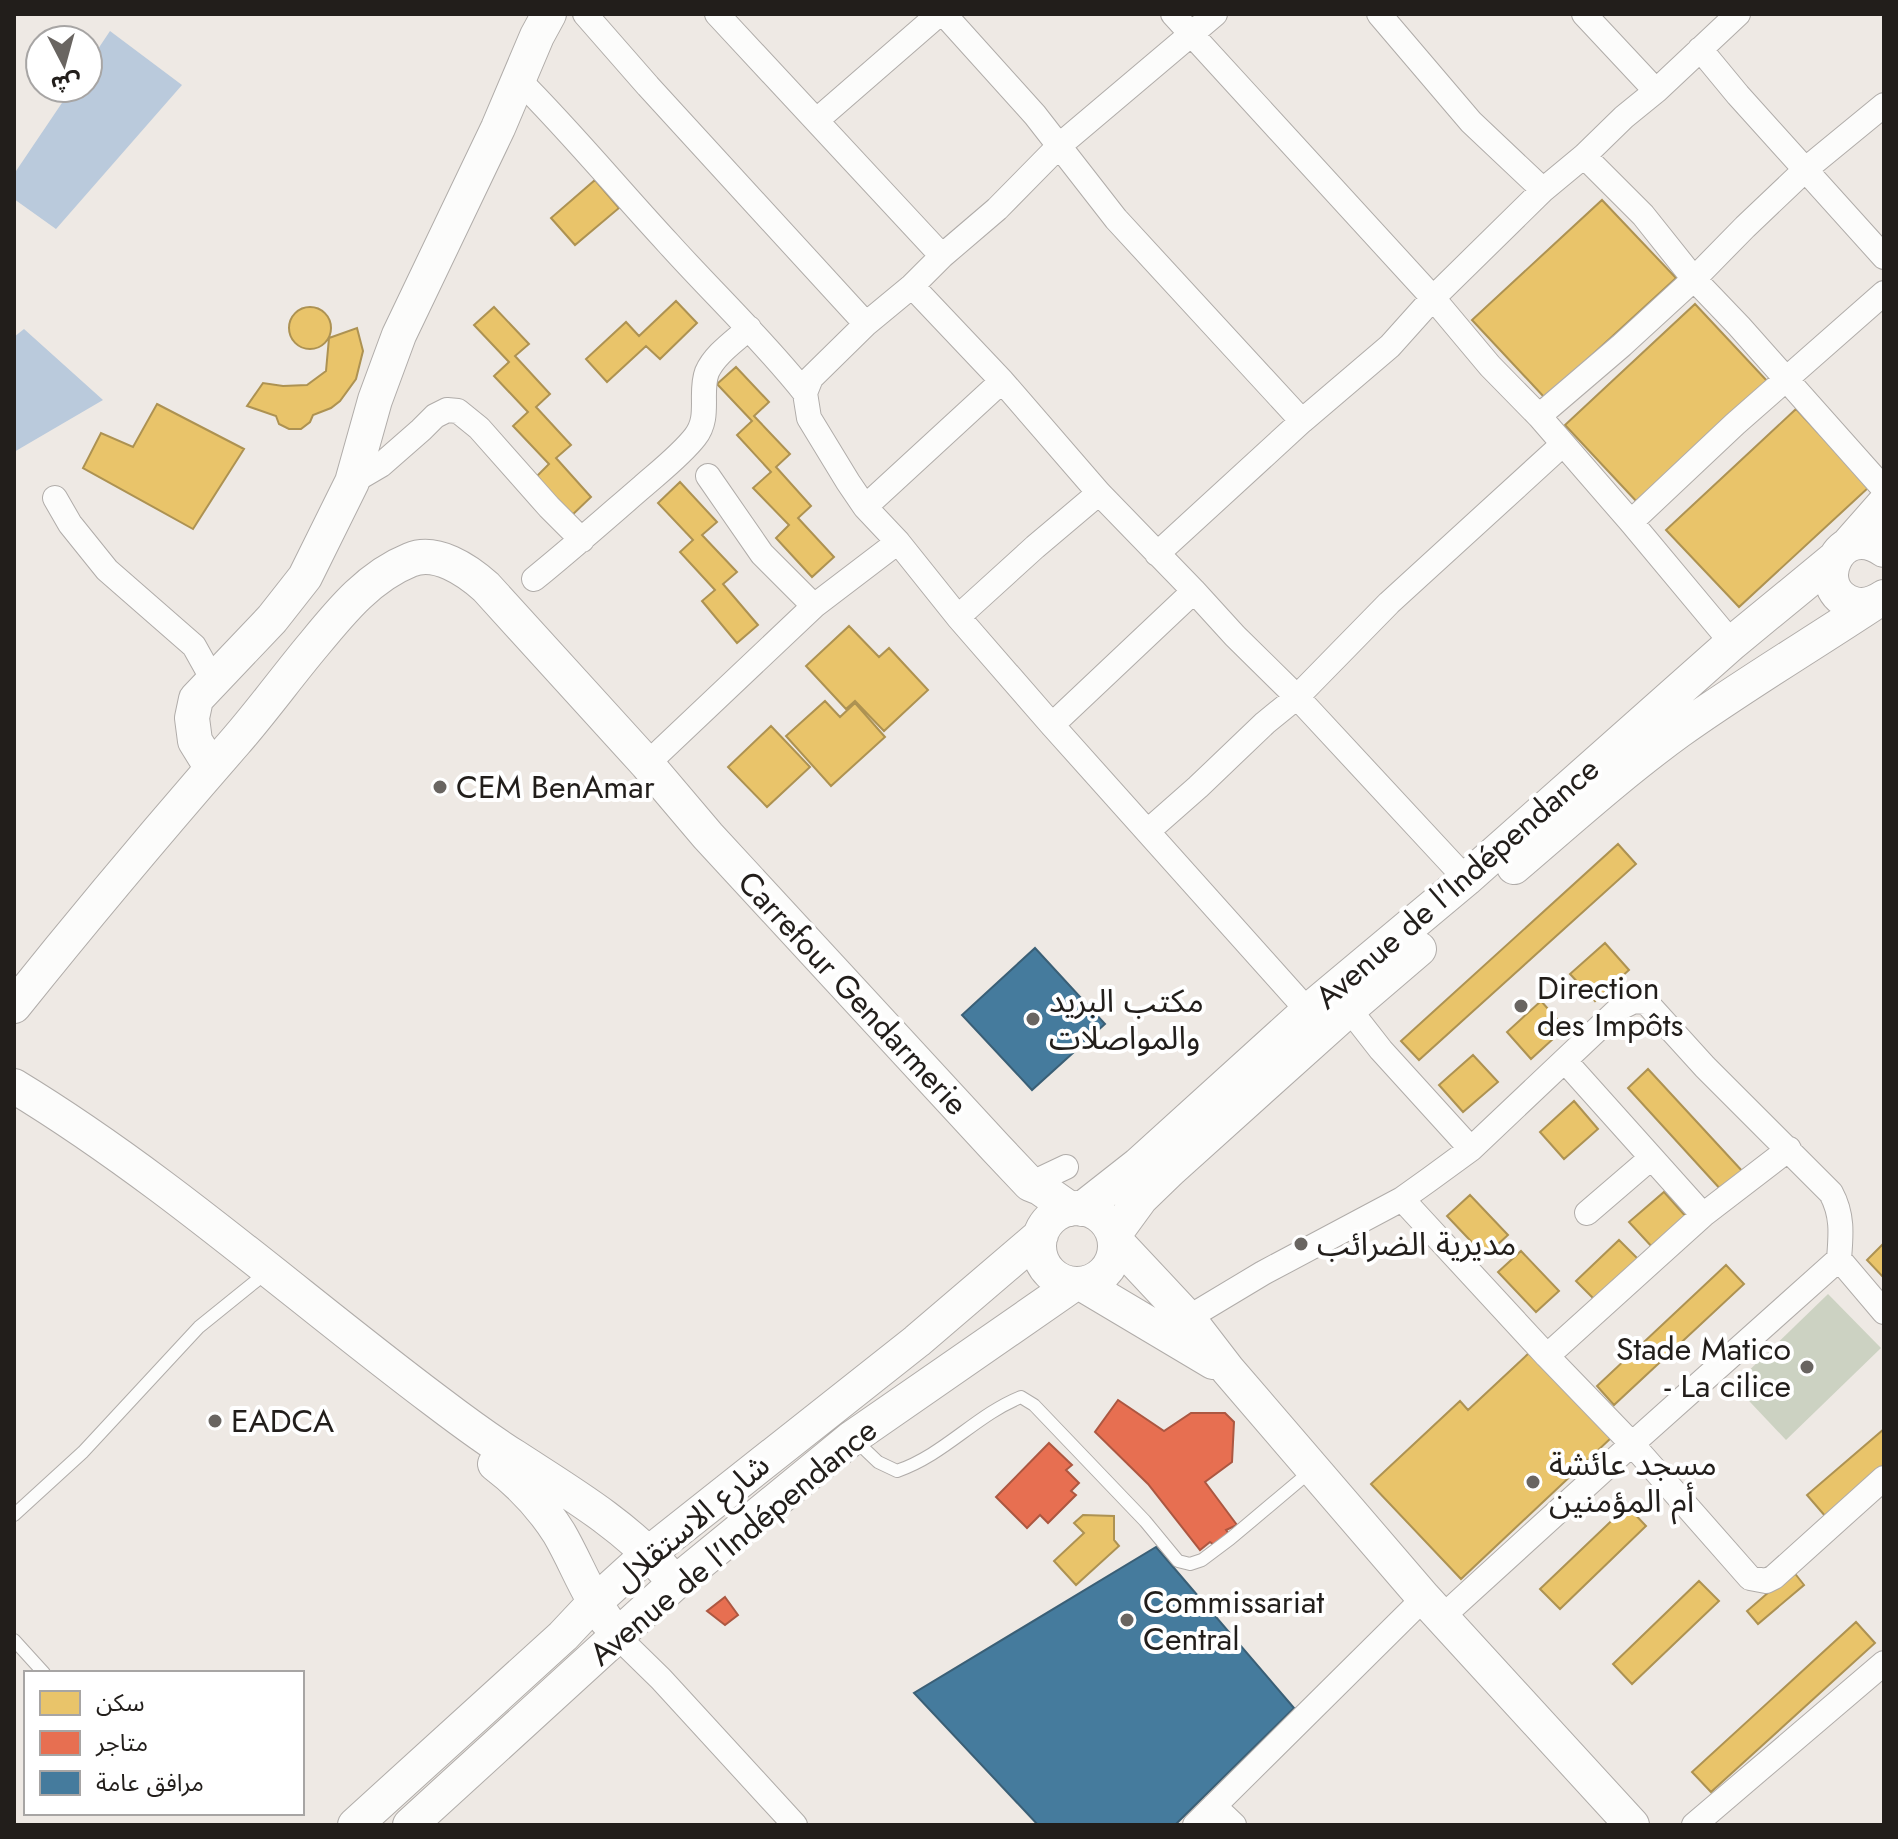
<svg xmlns="http://www.w3.org/2000/svg" width="1898" height="1839" font-family="Jost,'Noto Sans Arabic',sans-serif">
  <style>
    .green { fill: #ccd2c2 }
    .water { fill: #bacadc }
    .homes { fill: #e9c46a; stroke: #ad9252; stroke-width: 2 }
    .shops { fill: #e76f51; stroke: #ac5741; stroke-width: 2 }
    .public { fill: #457b9d; stroke: #3a5f76; stroke-width: 2 }
    .lines { fill: none; stroke-linecap: round; stroke-linejoin: round }
    .lane-casing { stroke: #b0aca9; stroke-width: 14 }
    .street-casing { stroke: #b0aca9; stroke-width: 26 }
    .secondary-casing { stroke: #b0aca9; stroke-width: 36 }
    .lane { stroke: #fcfcfb; stroke-width: 12 }
    .street { stroke: #fcfcfb; stroke-width: 24 }
    .secondary { stroke: #fcfcfb; stroke-width: 34 }
    .poi-dot { fill: #696561; stroke: #fff; stroke-width: 3 }
    .labels { text-anchor: middle; dominant-baseline: central; stroke-width: 8; stroke-linejoin: round; paint-order: stroke }
    .poi-label { font-size: 32px; fill: #221e1b; stroke: #fff; text-anchor: start }
    .street-label { font-size: 32px; fill: #221e1b; stroke: #fff }
  </style>
  <rect width="100%" height="100%" fill="#eee9e4"/>
  <!-- green -->
  <path class="green" d="M 1828,1294 L 1881,1348 L 1786,1440 L 1734,1385 Z"/>
  <!-- water -->
  <path class="water" d="M 110,31 L 182,85 L 56,229 L 14,199 L 14,174 L 72,88 L 88,88 L 88,64 Z
    M 24,329 L 103,400 L 14,452 L 14,337 Z"/>
  <!-- homes -->
  <path class="homes" d="M 595,180 L 619,208 L 575,245 L 551,218 Z
    M 1602,200 L 1676,278 L 1545,398 L 1472,320 Z
    M 676,301 L 697,323 L 660,359 L 646,346 L 607,382 L 586,359 L 626,322 L 639,336 Z
    M 1695,304 L 1768,382 L 1638,503 L 1565,425 Z
    M 494,307 L 529,344 L 515,356 L 550,394 L 536,407 L 571,445 L 556,458 L 591,497 L 569,518 L 535,478 L 549,464 L 513,426 L 528,412 L 494,376 L 509,362 L 474,325 Z
    M289 328a21 21 0 1 1 42 0a21 21 0 1 1-42 0Z
    M 357,328 L 363,351 L 356,379 L 340,401 L 331,408 L 313,415 L 310,422 L 301,429 L 289,429 L 279,424 L 276,416 L 247,406 L 263,383 L 283,386 L 307,385 L 326,371 L 329,338 Z
    M 736,367 L 769,402 L 754,416 L 790,454 L 776,467 L 811,506 L 798,518 L 834,557 L 812,577 L 776,538 L 789,525 L 753,488 L 771,472 L 737,435 L 752,421 L 717,384 Z
    M 157,404 L 244,449 L 193,529 L 83,468 L 101,433 L 133,447 Z
    M 1796,409 L 1869,487 L 1739,607 L 1666,530 Z
    M 680,482 L 717,522 L 702,535 L 737,572 L 723,584 L 758,625 L 737,643 L 702,601 L 715,590 L 680,552 L 693,540 L 658,503 Z
    M 849,626 L 879,657 L 889,648 L 928,690 L 884,731 L 855,701 L 846,709 L 806,666 Z
    M 825,701 L 840,717 L 855,703 L 885,737 L 831,786 L 786,736 Z
    M 771,726 L 810,767 L 767,807 L 728,767 Z
    M 1618,844 L 1636,864 L 1419,1060 L 1401,1041 Z
    M 1605,943 L 1629,970 L 1595,1001 L 1570,974 Z
    M 1541,1001 L 1565,1028 L 1531,1059 L 1507,1032 Z
    M 1473,1055 L 1498,1082 L 1463,1112 L 1439,1085 Z
    M 1648,1069 L 1744,1173 L 1723,1192 L 1628,1088 Z
    M 1574,1101 L 1598,1129 L 1564,1159 L 1540,1132 Z
    M 1664,1192 L 1688,1219 L 1654,1249 L 1629,1222 Z
    M 1470,1195 L 1508,1235 L 1485,1256 L 1447,1216 Z
    M 1619,1240 L 1638,1259 L 1595,1300 L 1576,1281 Z
    M 1884,1243 L 1884,1278 L 1867,1260 Z
    M 1521,1251 L 1559,1291 L 1536,1312 L 1498,1272 Z
    M 1726,1265 L 1744,1284 L 1614,1405 L 1597,1386 Z
    M 1529,1353 L 1611,1438 L 1461,1579 L 1371,1484 L 1460,1401 L 1468,1410 Z
    M 1884,1429 L 1884,1468 L 1826,1517 L 1807,1495 Z
    M 1627,1506 L 1646,1526 L 1560,1609 L 1540,1589 Z
    M 1083,1515 L 1114,1516 L 1114,1540 L 1119,1546 L 1076,1585 L 1054,1561 L 1084,1533 L 1074,1523 Z
    M 1793,1571 L 1804,1585 L 1758,1624 L 1747,1611 Z
    M 1699,1581 L 1719,1601 L 1632,1684 L 1613,1664 Z
    M 1856,1622 L 1875,1643 L 1711,1792 L 1692,1772 Z"/>
  <!-- shops -->
  <path class="shops" d="M 1118,1400 L 1164,1431 L 1191,1413 L 1225,1413 L 1234,1422 L 1232,1462 L 1205,1482 L 1237,1525 L 1226,1530 L 1229,1534 L 1214,1545 L 1210,1542 L 1200,1550 L 1148,1484 L 1095,1432 Z
    M 1049,1443 L 1072,1465 L 1066,1470 L 1079,1483 L 1071,1491 L 1076,1495 L 1048,1523 L 1040,1515 L 1027,1528 L 996,1497 Z
    M 725,1597 L 738,1615 L 725,1625 L 707,1611 Z"/>
  <!-- public -->
  <path class="public" d="M 1035,948 L 1105,1024 L 1032,1090 L 962,1015 Z
    M 1156,1547 L 1294,1708 L 1175,1825 L 1038,1825 L 914,1693 Z"/>
  <g class="lines">
    <defs>
      <path id="lane" d="M 855,1440 L 878,1462 L 897,1471 C 944,1455 976,1415 1021,1397 L 1034,1405 L 1145,1521 L 1178,1561 L 1190,1564 L 1202,1560 L 1230,1539 L 1312,1470
        M 14,1515 L 83,1452 L 199,1327 L 256,1281
        M 14,1640 L 44,1673"/>
      <path id="street" d="M 585,14 L 648,86 L 866,324 L 811,378 L 805,393 L 809,418 L 848,482 L 865,507 L 898,542 L 958,617 L 1052,725 L 1308,1011
        M 717,14 L 942,256
        M 944,14 L 1035,115 L 1116,219 L 1302,421
        M 1173,14 L 1433,298 L 1490,366 L 1539,416 L 1631,522 L 1732,643
        M 1379,14 L 1471,122 L 1543,190
        M 1584,14 L 1656,91
        M 1700,49 L 1738,95 L 1884,257
        M 519,80 C 571,132 618,189 668,243 C 714,294 763,340 805,393
        M 817,120 L 939,14
        M 1584,156 L 1643,215 L 1694,279 L 1739,326 L 1884,489
        M 912,286 L 1002,381 L 1099,493 L 1194,591 L 1235,636 L 1297,697 L 1466,879
        M 866,324 L 912,286 L 942,256 L 997,209 L 1060,145 L 1215,14
        M 1539,416 L 1622,345 L 1694,279 L 1745,227 L 1806,169 L 1884,105
        M 708,476 L 762,554 L 814,606
        M 352,482 L 381,465 L 421,430 L 435,416 L 447,410 L 458,411 L 479,428 L 549,507 L 582,540
        M 55,498 L 70,524 L 107,570 L 194,646 L 213,680
        M 865,507 L 1002,381
        M 1631,522 L 1735,424 L 1884,293
        M 1157,554 L 1302,421 L 1390,346 L 1433,298 L 1543,190 L 1584,156 L 1624,117 L 1656,91 L 1738,14
        M 534,579 C 571,549 606,518 642,487 C 659,472 681,455 695,437 C 711,417 699,393 707,372 C 715,354 735,341 749,328
        M 958,617 L 1035,547 L 1099,493
        M 1052,725 L 1194,591
        M 647,764 L 814,606 L 898,542
        M 1148,831 L 1198,787 L 1265,723 L 1297,697 L 1389,603 L 1562,445
        M 1349,1009 L 1381,1050 L 1471,1149
        M 1565,1061 L 1703,1215
        M 1030,1184 L 1066,1167
        M 1402,1199 L 1547,1356 L 1632,1444 L 1750,1578 L 1766,1581 L 1774,1577 L 1884,1478
        M 1587,1213 L 1651,1158
        M 1188,1318 L 1263,1273 L 1402,1199 L 1430,1179 L 1471,1149 L 1620,1008 L 1634,1001 L 1646,1002 L 1705,1067 L 1831,1193 C 1843,1215 1841,1235 1839,1259 L 1884,1312
        M 1547,1356 L 1703,1215 L 1789,1149
        M 1441,1618 L 1632,1444 L 1839,1259
        M 617,1636 L 661,1679 L 795,1825
        M 1214,1806 L 1234,1825
        M 1195,1825 L 1424,1598
        M 1694,1825 L 1884,1663"/>
      <path id="secondary" d="M 1847,546 L 1884,504
        M 1884,597 C 1875,603 1865,607 1854,604 C 1808,591 1838,518 1884,550
        M 211,767 L 195,741 L 192,718 L 196,699 L 272,619 L 305,577 L 352,482 L 375,400 L 399,335 L 498,128 L 537,36 L 549,14
        M 1514,867 C 1568,821 1621,773 1679,731 C 1742,686 1809,646 1874,603
        M 14,1006 C 86,916 160,828 235,742 C 263,710 288,675 315,643 C 342,610 370,576 410,560 C 436,549 467,570 486,587 L 647,764 L 708,836 L 996,1148 L 1030,1184 L 1040,1188 L 1070,1209
        M 14,1086 C 164,1177 296,1296 436,1401 C 461,1420 488,1440 515,1457 C 567,1491 622,1523 664,1570
        M1039 1246a38 38 0 1 1 76 0a38 38 0 1 1-76 0Z
        M 1082,1209 L 1138,1165 L 1308,1011 L 1466,879 L 1732,643 L 1833,560
        M 1114,1235 L 1141,1198 L 1171,1169 L 1349,1009 L 1419,949
        M 1115,1240 L 1188,1318 L 1228,1370 L 1424,1598 L 1632,1825
        M 1082,1284 L 1213,1362
        M 495,1464 C 520,1483 542,1506 559,1533 C 576,1562 587,1594 607,1621
        M 355,1825 L 563,1636 L 594,1603 L 649,1553 L 917,1341 L 1041,1235
        M 410,1825 L 675,1583 L 852,1438 L 1074,1284"/>
    </defs>
    <!-- lane casing -->
    <use href="#lane" class="lane-casing"/>
    <!-- street casing -->
    <use href="#street" class="street-casing"/>
    <!-- secondary casing -->
    <use href="#secondary" class="secondary-casing"/>
    <!-- lane -->
    <use href="#lane" class="lane"/>
    <!-- street -->
    <use href="#street" class="street"/>
    <!-- secondary -->
    <use href="#secondary" class="secondary"/>
  </g>
  <!-- markers -->
  <g class="poi-dot">
    <circle cx="440" cy="787" r="8"/>
    <circle cx="1521" cy="1006" r="8"/>
    <circle cx="1033" cy="1019" r="8"/>
    <circle cx="1301" cy="1244" r="8"/>
    <circle cx="1807" cy="1367" r="8"/>
    <circle cx="215" cy="1421" r="8"/>
    <circle cx="1533" cy="1482" r="8"/>
    <circle cx="1127" cy="1620" r="8"/>
  </g>
  <g class="labels">
    <!-- poi labels -->
    <g class="poi-label">
      <text x="456" y="787">CEM BenAmar</text>
      <text x="1537" y="988">Direction<tspan x="1537" dy="37">des Impôts</tspan></text>
      <text x="1049" y="1001">مكتب البريد<tspan x="1049" dy="37">والمواصلات</tspan></text>
      <text x="1317" y="1244">مديرية الضرائب</text>
      <text x="1791" y="1349" text-anchor="end">Stade Matico<tspan x="1791" dy="37">- La cilice</tspan></text>
      <text x="231" y="1421">EADCA</text>
      <text x="1549" y="1464">مسجد عائشة<tspan x="1549" dy="37">أم المؤمنين</tspan></text>
      <text x="1143" y="1602">Commissariat<tspan x="1143" dy="37">Central</tspan></text>
    </g>
    <!-- street labels -->
    <g class="street-label">
      <text transform="translate(1457 883) rotate(-41)">Avenue de l'Indépendance</text>
      <text transform="translate(853 993) rotate(47)">Carrefour Gendarmerie</text>
      <text transform="translate(691 1522) rotate(-40)">شارع الاستقلال</text>
      <text transform="translate(733 1542) rotate(-40)">Avenue de l'Indépendance</text>
    </g>
  </g>
  <!-- border -->
  <rect width="1898" height="1839" fill="none" stroke="#221e1b" stroke-width="32"/>
  <!-- legend -->
  <rect x="24" y="1671" width="280" height="144" fill="#ffffff" stroke="#a7a5a4" stroke-width="2"/>
  <rect x="40" y="1691" width="40" height="24" fill="#e9c46a" stroke="#a7a5a4" stroke-width="2"/>
  <text x="96" y="1711" font-size="24" fill="#221e1b">سكن</text>
  <rect x="40" y="1731" width="40" height="24" fill="#e76f51" stroke="#a7a5a4" stroke-width="2"/>
  <text x="96" y="1751" font-size="24" fill="#221e1b">متاجر</text>
  <rect x="40" y="1771" width="40" height="24" fill="#457b9d" stroke="#a7a5a4" stroke-width="2"/>
  <text x="96" y="1791" font-size="24" fill="#221e1b">مرافق عامة</text>
  <!-- north arrow -->
  <g transform="translate(64 64) rotate(174)"><circle r="38" fill="#ffffff" stroke="#a7a5a4" stroke-width="2"/>
  <path d="M0-6L14 30L0 20L-14 30Z" fill="#696561"/>
  <text y="-12" font-size="22" font-weight="bold" text-anchor="middle" fill="#221e1b">ش</text>
  </g>
</svg>
